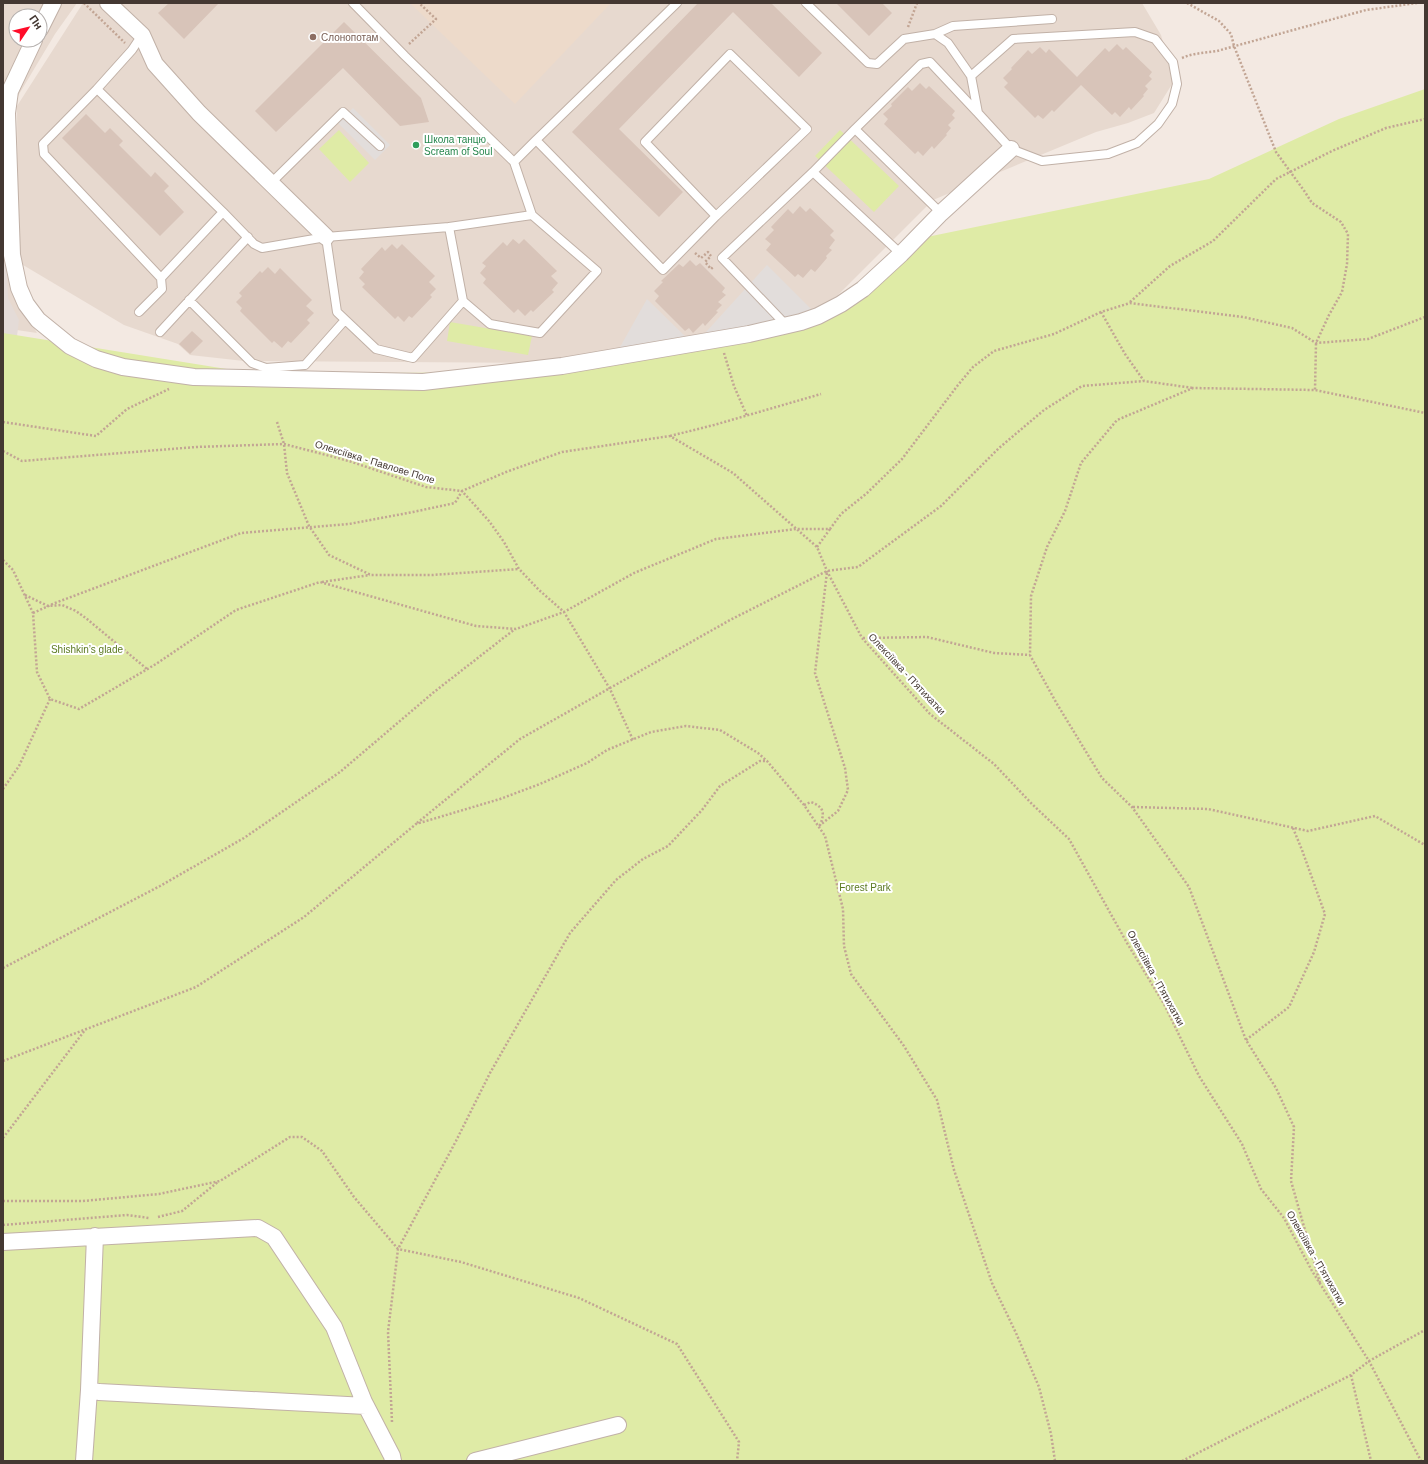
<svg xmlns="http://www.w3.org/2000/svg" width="1428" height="1464" font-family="Arial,sans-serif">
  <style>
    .residential { fill: #e7d9cf; fill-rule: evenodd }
    .industrial { fill: #e4dbd7 }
    .education { fill: #eddaca }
    .green { fill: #dfeba6 }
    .parking { fill: #e2dddb }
    .building { fill: #d8c4b9 }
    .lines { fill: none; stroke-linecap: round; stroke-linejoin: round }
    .lane-casing { stroke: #c1b1a7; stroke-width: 10 }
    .street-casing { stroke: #c1b1a7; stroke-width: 18 }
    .path { stroke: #c2a594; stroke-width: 2.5; stroke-dasharray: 2 2; stroke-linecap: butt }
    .lane { stroke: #fff; stroke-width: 8 }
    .street { stroke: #fff; stroke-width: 16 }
    .education-dot { fill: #8d6e63; stroke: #fff; stroke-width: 1.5 }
    .leisure-dot { fill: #2e9e5b; stroke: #fff; stroke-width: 1.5 }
    .labels { text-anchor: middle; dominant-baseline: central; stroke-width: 4; stroke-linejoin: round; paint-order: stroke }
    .education-label { font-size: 10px; fill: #785e54; stroke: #fff; text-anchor: start }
    .leisure-label { font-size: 10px; fill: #27864d; stroke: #fff; text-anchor: start }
    .street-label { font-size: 10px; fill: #443832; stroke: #fff }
    .park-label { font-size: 10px; fill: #5b7a21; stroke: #fff }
  </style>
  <rect width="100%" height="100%" fill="#f3e9e2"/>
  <!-- residential -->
  <path class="residential" d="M 3,3 L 77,3 L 55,34 L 12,106 L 15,293 L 37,333 L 3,328 ZM 16,16 L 40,16 L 40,40 L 16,40 Z
    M 83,3 L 1142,3 L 1161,35 L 1174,81 L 1154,113 L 1128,123 L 1096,132 L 933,200 L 838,295 L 812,313 L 555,363 L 244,361 L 190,355 L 178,344 L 124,325 L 18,262 L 17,106 Z"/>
  <!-- industrial -->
  <path class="industrial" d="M 3,175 L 8,298 L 19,320 L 17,336 L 3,334 Z"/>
  <!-- education -->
  <path class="education" d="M 410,3 L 611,3 L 515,104 Z"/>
  <!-- green -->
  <path class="green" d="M 1425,89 L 1425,1461 L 3,1461 L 3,333 L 258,374 L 521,372 L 819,319 L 853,306 L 922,238 L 1209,179 L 1339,119 Z
    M 339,130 L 369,163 L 350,182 L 319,149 Z
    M 840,130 L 899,186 L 874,212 L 815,156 Z
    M 450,322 L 532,336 L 528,355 L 447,341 Z"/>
  <!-- parking -->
  <path class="parking" d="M 353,108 L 390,145 L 375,160 L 338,123 Z
    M 767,265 L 818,316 L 696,343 Z
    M 647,299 L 693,344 L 615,356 Z"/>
  <!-- building -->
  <path class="building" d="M 169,3 L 219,3 L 184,39 L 158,13 Z
    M 698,3 L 771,3 L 822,53 L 799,77 L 733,12 L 619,129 L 683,192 L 659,217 L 572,132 Z
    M 836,3 L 882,3 L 892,13 L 869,36 Z
    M 344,22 L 421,98 L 429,122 L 400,126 L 343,68 L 276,132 L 255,111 Z
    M 1117,44 L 1123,50 L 1126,47 L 1152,72 L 1149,76 L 1152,79 L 1145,86 L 1148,89 L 1143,95 L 1144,96 L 1131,110 L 1129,107 L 1120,117 L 1115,112 L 1112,115 L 1081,85 L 1054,112 L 1052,110 L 1043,119 L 1038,115 L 1035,118 L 1004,87 L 1008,83 L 1003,78 L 1012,69 L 1011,68 L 1028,50 L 1032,54 L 1040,47 L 1046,53 L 1049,49 L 1077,77 L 1105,48 L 1109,52 Z
    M 920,83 L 926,89 L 929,86 L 955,111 L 952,115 L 955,118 L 948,125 L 951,128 L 946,134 L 947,135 L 934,149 L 932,146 L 923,156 L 918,151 L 915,154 L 884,124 L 888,119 L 883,114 L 892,106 L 891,104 L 908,87 L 912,91 Z
    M 86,114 L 105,133 L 110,128 L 123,141 L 119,145 L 151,177 L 155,172 L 169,186 L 164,191 L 184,212 L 160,236 L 62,138 Z
    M 800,206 L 806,212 L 810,208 L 834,231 L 830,235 L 835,240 L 829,248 L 832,250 L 826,256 L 827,258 L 815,272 L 811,269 L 803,278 L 798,274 L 795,277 L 766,250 L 771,244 L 765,239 L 774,230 L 771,227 L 788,209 L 793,214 Z
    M 513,239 L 519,244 L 524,239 L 557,271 L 551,276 L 558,283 L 552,290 L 554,292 L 533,312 L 531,310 L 525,316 L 518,309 L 514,313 L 483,283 L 486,279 L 480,273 L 486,266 L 482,263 L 503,242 L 507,246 Z
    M 392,244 L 397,249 L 402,244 L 435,276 L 429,282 L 436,289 L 430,295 L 432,297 L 412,318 L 409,316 L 404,322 L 398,316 L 395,319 L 362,287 L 365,284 L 359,278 L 364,272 L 361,269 L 382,247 L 385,251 Z
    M 690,260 L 696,266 L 700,263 L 725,288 L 722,292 L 726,295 L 718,302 L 722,305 L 716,311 L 718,312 L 705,326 L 703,323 L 693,333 L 689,328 L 685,331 L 655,301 L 659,296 L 654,291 L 663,282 L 661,281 L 679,264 L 683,267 Z
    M 268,267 L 275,274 L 280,268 L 312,300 L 306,306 L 314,313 L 307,320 L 310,323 L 291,343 L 288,341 L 282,348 L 274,341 L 272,343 L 240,311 L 242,308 L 236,302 L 242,296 L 239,293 L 260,271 L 262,273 Z
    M 192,331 L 203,341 L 190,354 L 179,344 Z"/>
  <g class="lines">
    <defs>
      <path id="lane" d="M 353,3 L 405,56 L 514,162 L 536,140 L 663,270 L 716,216 L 807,129 L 730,54 L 645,142 L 716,216
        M 806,3 L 868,63 L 877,64 L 904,39 L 935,34 L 948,43 L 971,76 L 978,113 L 1011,149 L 1042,161 L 1108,154 L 1137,143 L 1158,124 L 1172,104 L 1177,84 L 1173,62 L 1155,39 L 1135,32 L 1013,39 L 971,76
        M 935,34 L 953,26 L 1052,19
        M 97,89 L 43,144 L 44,154 L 161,278
        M 855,129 L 921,64 L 930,62 L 977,112
        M 536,140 L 677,3
        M 271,183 L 343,112 L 380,146
        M 223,212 L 254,244 L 262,248 L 326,237 L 449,227 L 532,215
        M 449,227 L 463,301 L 490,324 L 540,333 L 597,271 L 532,215 L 514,162
        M 326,237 L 337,312 L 376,349 L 413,358 L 463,301
        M 901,254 L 813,172 L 855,129 L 941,213
        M 189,300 L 252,363 L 266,368 L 305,365 L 345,320
        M 139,312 L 162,289 L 161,278 L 223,212 L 97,89 L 132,50 L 142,35
        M 787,326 L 722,258 L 813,172
        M 160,332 L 248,237"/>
      <path id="street" d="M 108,3 L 142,35 L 155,64 L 199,113 L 326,237
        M 40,29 L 53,3
        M 34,40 L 10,91 L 7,113 L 12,255 L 19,288 L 26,304 L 38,320 L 70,346 L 96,359 L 123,367 L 194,377 L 423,382 L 562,366 L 749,334 L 801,322 L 818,316 L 841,304 L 863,289 L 901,254 L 941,213 L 1011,149
        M 3,1242 L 258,1228 L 274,1237 L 334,1327 L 364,1402 L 392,1456 L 393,1461
        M 89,1390 L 99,1392 L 366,1406
        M 84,1461 L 89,1390 L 95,1236
        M 475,1461 L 618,1425"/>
    </defs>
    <!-- lane casing -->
    <use href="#lane" class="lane-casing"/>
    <!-- street casing -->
    <use href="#street" class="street-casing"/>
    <!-- path -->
    <path class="path" d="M 84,3 L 125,43
      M 1187,3 L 1219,21 L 1231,34 L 1234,46 L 1276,152 L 1305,192 L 1312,203 L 1341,222 L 1348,234 L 1347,264 L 1342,292 L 1329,315 L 1316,343 L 1315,390
      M 908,27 L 917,3
      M 409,44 L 436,19 L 419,3
      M 1182,58 C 1193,53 1205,53 1217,51 L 1366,10 L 1417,3
      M 695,253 L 701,258 L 708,252 L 711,256 L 705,262 L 711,269 L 714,266
      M 1130,302 L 1170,266 L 1213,241 L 1276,179 L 1332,151 L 1386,128 L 1425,119
      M 1101,312 L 1125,354 L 1144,381
      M 724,353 L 734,386 L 747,416
      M 3,422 L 96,436 L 127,409 L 169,389
      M 277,422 L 284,444 L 287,473 L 309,526 L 329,555 L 371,575 L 432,575 L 519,569
      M 670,436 L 714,425 L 821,394
      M 3,451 L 22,461 L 196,447 L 284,444 L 349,461 L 426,487 L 462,491 L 506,472 L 562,452 L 670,436 L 733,473 L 817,547 L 827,571 L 862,638 L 930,714 L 994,764 L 1032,804 L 1069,839 L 1127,943 L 1164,1004 L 1199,1076 L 1242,1144 L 1261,1189 L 1284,1218 L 1312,1271 L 1369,1361 L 1421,1461
      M 817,547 L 830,529
      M 3,560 L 13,570 L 33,613 L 37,672 L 50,699 L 79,709 L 156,664 L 236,610 L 320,582 L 476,626 L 516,629 L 564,612 L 634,573 L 716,539 L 796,529 L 830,529 L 841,514 L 867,493 L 902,459 L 958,385 L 973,367 L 994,351 L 1054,334 L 1101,312 L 1130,303 L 1243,317 L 1292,328 L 1316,343 L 1368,339 L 1425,317
      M 322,582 L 370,575
      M 25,595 L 48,606 L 62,605 L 76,611 L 87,619 L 147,669
      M 33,613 L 55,603 L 241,533 L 349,524 L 413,512 L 455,503 L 462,491 L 489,521 L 504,542 L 519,569 L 539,590 L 564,612 L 610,689 L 633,740
      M 863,638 L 927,637 L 994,653 L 1030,655
      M 3,789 L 19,766 L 50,699
      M 804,805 L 811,802 C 824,807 825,813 820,825
      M 1133,807 L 1208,809 L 1308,831 L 1375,816 L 1425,845
      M 417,823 L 520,739 L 730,620 L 827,571 L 858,567 L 941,506 L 999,448 L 1044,410 L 1082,386 L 1144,381 L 1193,388
      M 819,826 L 838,811 L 848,790 L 845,768 L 815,673 L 827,572
      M 3,968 L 160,886 L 244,838 L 340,772 L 434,692 L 515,629
      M 1246,1040 L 1289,1007 L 1314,952 L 1325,914 L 1302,850 L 1293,828
      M 3,1061 L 196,987 L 304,917 L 416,824 L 500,799 L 540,784 L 587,763 L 607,750 L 651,732 L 686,726 L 720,730 L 758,753 L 767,761 L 804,805 L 825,836 L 843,909 L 844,946 L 851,974 L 904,1046 L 937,1100 L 954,1170 L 992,1283 L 1016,1333 L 1039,1387 L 1051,1434 L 1055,1461
      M 3,1138 L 85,1030
      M 3,1201 L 83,1201 L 159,1194 L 220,1181 L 290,1137 L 302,1137 L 322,1151 L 354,1197 L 398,1249 L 456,1141 L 490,1073 L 570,933 L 616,880 L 643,859 L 668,846 L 702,810 L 720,786 L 760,761 L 766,761
      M 158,1217 L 182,1211 L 219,1181
      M 3,1225 L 127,1215 L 149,1218
      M 1320,1283 L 1291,1181 L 1294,1127 L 1276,1088 L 1246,1040 L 1189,887 L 1132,807 L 1102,778 L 1057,704 L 1030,655 L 1031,596 L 1047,547 L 1065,511 L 1081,463 L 1117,420 L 1193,388 L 1315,390 L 1425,413
      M 1351,1375 L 1371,1461
      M 392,1422 L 388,1332 L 398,1249 L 461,1262 L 579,1298 L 677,1344 L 739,1442 L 737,1461
      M 1182,1461 L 1351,1375 L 1369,1361 L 1425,1330"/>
    <!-- lane -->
    <use href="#lane" class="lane"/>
    <!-- street -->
    <use href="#street" class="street"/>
  </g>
  <!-- markers -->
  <circle class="education-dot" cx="313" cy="37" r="4"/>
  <circle class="leisure-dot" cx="416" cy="145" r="4"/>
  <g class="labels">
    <!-- education labels -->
    <g class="education-label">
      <text x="321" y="37">Слонопотам</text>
    </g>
    <!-- leisure labels -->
    <g class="leisure-label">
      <text x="424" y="139">Школа танцю<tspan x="424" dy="12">Scream of Soul</tspan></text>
    </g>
    <!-- street labels -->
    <g class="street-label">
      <text transform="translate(375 462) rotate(17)">Олексіївка - Павлове Поле</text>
      <text transform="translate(907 674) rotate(47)">Олексіївка - П'ятихатки</text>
      <text transform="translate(1156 978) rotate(61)">Олексіївка - П'ятихатки</text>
      <text transform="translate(1316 1258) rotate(60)">Олексіївка - П'ятихатки</text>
    </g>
    <!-- park labels -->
    <g class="park-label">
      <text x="87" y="649">Shishkin’s glade</text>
      <text x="865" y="887">Forest Park</text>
    </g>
  </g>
  <!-- border -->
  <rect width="1428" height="1464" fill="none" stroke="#443832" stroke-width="8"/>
  <!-- north arrow -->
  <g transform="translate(28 28) rotate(55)"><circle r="19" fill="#ffffff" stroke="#b4afad"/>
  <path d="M0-3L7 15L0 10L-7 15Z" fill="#ff0c29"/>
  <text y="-6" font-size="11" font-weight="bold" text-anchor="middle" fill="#443832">Пн</text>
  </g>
</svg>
